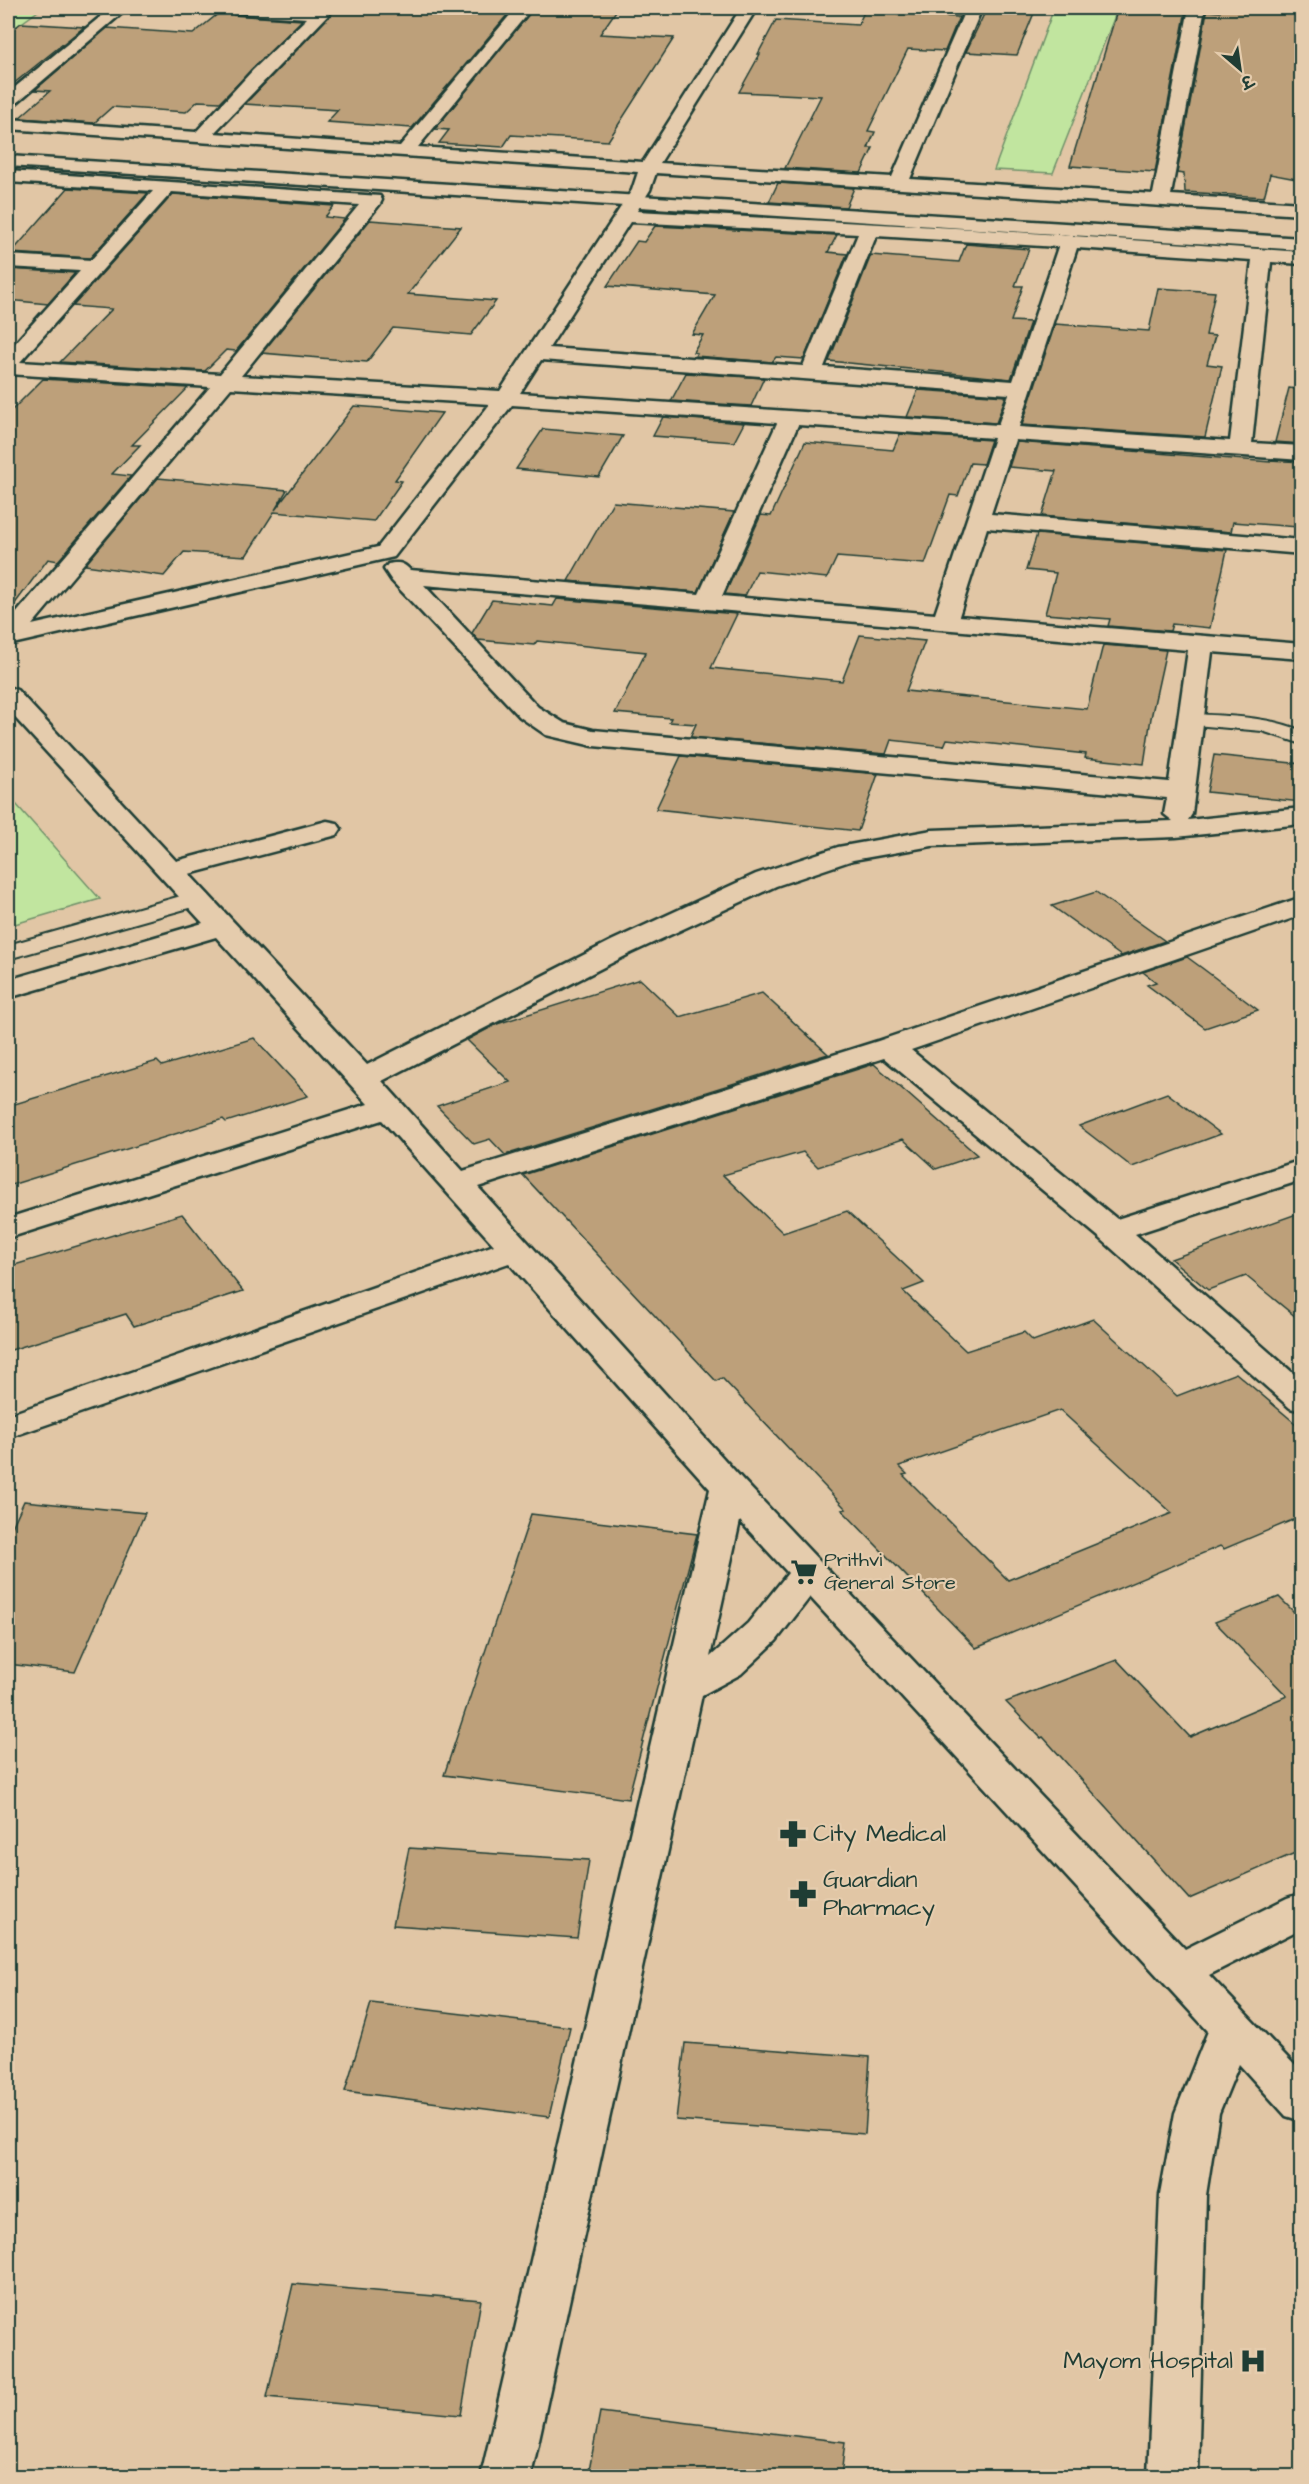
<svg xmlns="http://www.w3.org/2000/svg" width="1309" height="2484" font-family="'Architects Daughter','Playpen Sans Deva',sans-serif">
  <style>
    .green { fill: #c1e59f; stroke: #70916a; stroke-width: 1.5 }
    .building { fill: #bda07a; stroke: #1f3d34; stroke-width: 1.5; fill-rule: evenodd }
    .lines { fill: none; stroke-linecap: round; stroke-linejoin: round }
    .lane-casing { stroke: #1f3d34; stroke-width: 4 }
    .street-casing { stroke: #1f3d34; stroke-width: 5 }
    .secondary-casing { stroke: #1f3d34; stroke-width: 5 }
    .lane { fill: #e5ccad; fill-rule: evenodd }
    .street { fill: #e5ccad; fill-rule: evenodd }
    .secondary { fill: #e5ccad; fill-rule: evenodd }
    .labels { text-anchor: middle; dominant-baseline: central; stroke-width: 4.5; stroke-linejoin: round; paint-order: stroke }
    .poi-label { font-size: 20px; fill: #1f3d34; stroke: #e5ccad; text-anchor: start }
    .near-poi-label { font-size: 24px; fill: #1f3d34; stroke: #e5ccad; text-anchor: start }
  </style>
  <rect width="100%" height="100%" fill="#e1c6a5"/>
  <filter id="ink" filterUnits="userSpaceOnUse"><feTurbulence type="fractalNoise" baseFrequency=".0167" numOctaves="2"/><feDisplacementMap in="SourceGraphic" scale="12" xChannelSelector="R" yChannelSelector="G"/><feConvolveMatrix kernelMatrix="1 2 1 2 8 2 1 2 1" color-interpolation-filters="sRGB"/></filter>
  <g filter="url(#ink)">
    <!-- green -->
    <path class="green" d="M 8,8 L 42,8 L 8,33 Z
      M 1054,8 L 1118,8 L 1053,173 L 994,170 Z
      M 8,795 L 100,899 L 8,926 Z"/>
    <!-- building -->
    <path class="building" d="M 337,8 L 513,8 L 412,128 L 327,122 L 338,110 L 245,104 Z
      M 534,8 L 618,8 L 600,34 L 674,38 L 608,141 L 511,135 L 503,147 L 439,143 L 449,130 L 435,129 Z
      M 987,8 L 1036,8 L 1017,55 L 966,52 Z
      M 1118,8 L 1186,10 L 1155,172 L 1070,166 Z
      M 1221,8 L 1302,8 L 1302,180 L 1270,174 L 1264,197 L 1185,192 L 1184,174 L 1177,173 L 1207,11 L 1220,12 Z
      M 224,9 L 234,15 L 302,20 L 220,102 L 198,101 L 186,112 L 112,107 L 94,123 L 19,118 L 50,91 L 35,90 L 107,28 L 193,34 Z
      M 864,12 L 959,17 L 945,51 L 908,49 L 868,131 L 875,132 L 868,148 L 873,148 L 861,173 L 785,168 L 821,96 L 739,92 L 760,54 L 758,54 L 776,20 L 858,25 Z
      M 21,23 L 84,27 L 8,88 L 8,33 Z
      M 778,183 L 854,188 L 846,207 L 769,202 Z
      M 68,188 L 148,193 L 90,258 L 11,253 Z
      M 173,194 L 334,206 L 325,217 L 345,219 L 236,351 L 226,350 L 205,371 L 60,362 L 112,309 L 73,306 Z
      M 370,220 L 461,227 L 408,294 L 496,301 L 471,335 L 393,328 L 367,362 L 262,353 Z
      M 655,226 L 837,235 L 828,252 L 847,254 L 804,359 L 776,357 L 772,362 L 695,356 L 697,353 L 693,352 L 703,335 L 692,334 L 715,295 L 607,286 L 637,241 L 644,242 Z
      M 966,244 L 1029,249 L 1015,286 L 1023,286 L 1011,321 L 1030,322 L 1011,379 L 829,361 L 871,255 L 959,262 Z
      M 8,269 L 75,273 L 48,304 L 8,300 Z
      M 1158,288 L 1215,292 L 1206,335 L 1215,336 L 1207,364 L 1222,366 L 1205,437 L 1022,425 L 1055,324 L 1149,331 Z
      M 686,373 L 764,378 L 751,406 L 671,401 Z
      M 43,379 L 188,388 L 132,445 L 140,445 L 112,474 L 131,476 L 58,561 L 48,559 L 8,613 L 8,414 Z
      M 1289,388 L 1302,390 L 1302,444 L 1275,442 Z
      M 918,390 L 1006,396 L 996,423 L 907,417 Z
      M 354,406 L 442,413 L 395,480 L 402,481 L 374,521 L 274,512 L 246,556 L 184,552 L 164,576 L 85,565 L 158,478 L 287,490 L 275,510 Z
      M 663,417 L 744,423 L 734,442 L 653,436 Z
      M 543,429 L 623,436 L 599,477 L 516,469 Z
      M 900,434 L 991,440 L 983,464 L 970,463 L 958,496 L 950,495 L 925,564 L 837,557 L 827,578 L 757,571 L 745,596 L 725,594 L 761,515 L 771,516 L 805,442 L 893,450 Z
      M 1017,442 L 1270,462 L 1270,460 L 1302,462 L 1302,508 L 1298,527 L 1233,522 L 1231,532 L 1042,516 L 1056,471 L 1009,467 Z
      M 613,502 L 734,512 L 698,592 L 568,581 Z
      M 1037,534 L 1227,550 L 1210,628 L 1172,624 L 1170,631 L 1108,626 L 1110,619 L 1045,614 L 1056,573 L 1026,570 Z
      M 557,599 L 737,614 L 711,668 L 842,681 L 860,635 L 925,641 L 906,691 L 1087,709 L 1103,645 L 1166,650 L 1151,718 L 1144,764 L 1085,758 L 1086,754 L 947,739 L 944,746 L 891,740 L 886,754 L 690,737 L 696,724 L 669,722 L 671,718 L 615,713 L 646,652 L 537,641 L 534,645 L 478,640 L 472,633 L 492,600 L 553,606 Z
      M 1214,755 L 1302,764 L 1302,802 L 1207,792 Z
      M 681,756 L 878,774 L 858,831 L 656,809 Z
      M 1096,892 L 1165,941 L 1121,956 L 1052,906 Z
      M 1187,957 L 1202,968 L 1258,1010 L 1205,1028 L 1147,985 L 1156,982 L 1143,972 Z
      M 640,979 L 680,1017 L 762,993 L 828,1054 L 505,1155 L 490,1139 L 474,1144 L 437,1106 L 510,1082 L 467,1040 L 497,1024 Z
      M 254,1038 L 308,1096 L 226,1122 L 223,1119 L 8,1186 L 8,1106 L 157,1061 L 162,1066 Z
      M 874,1064 L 977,1155 L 936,1169 L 903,1139 L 818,1167 L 803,1152 L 723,1175 L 783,1233 L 847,1211 L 924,1283 L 903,1291 L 966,1351 L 1024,1332 L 1033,1341 L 1093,1319 L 1177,1396 L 1236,1373 L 1302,1429 L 1302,1516 L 1224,1549 L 1220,1546 L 976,1648 L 842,1510 L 846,1509 L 722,1378 L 716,1381 L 523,1175 ZM 1060,1410 L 1172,1513 L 1008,1580 L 903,1475 L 907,1474 L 899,1466 Z
      M 1167,1093 L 1221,1134 L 1132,1167 L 1079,1126 Z
      M 1302,1212 L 1302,1322 L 1246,1276 L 1208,1290 L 1171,1259 Z
      M 182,1214 L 243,1291 L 134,1326 L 126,1314 L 8,1351 L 8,1267 Z
      M 24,1501 L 145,1513 L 75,1672 L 8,1664 L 8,1536 Z
      M 531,1514 L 697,1534 L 628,1799 L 444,1775 Z
      M 1279,1597 L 1302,1620 L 1302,1850 L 1189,1899 L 1043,1737 L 1041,1738 L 1006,1702 L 1117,1660 L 1190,1737 L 1287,1696 L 1215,1622 Z
      M 409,1848 L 589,1860 L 577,1938 L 393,1925 Z
      M 371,2003 L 570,2027 L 549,2117 L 345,2091 Z
      M 685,2043 L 870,2057 L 865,2134 L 676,2120 Z
      M 293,2284 L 481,2300 L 461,2415 L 267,2397 Z
      M 600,2412 L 845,2442 L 841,2476 L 588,2476 Z"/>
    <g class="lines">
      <defs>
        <path id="lane" d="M 1191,714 C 1228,716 1267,716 1302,731 L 1302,744 L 1262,731 L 1184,724 L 1181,720 L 1184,716 Z
          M 195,892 L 203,894 L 206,899 L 203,904 L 8,959 L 8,945 Z"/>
        <path id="street" d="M 111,8 L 128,8 L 14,105 L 8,106 L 8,93 Z
          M 226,8 L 335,8 L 214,133 L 400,146 L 516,8 L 532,8 L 418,147 L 643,162 L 741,8 L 757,8 L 660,163 L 892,177 L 966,8 L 982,8 L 910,179 L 1153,194 L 1189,8 L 1205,8 L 1171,195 L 1302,203 L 1302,215 L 656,173 L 650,190 L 637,211 L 973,229 L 1302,252 L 1302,264 L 1271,262 L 1252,443 L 1302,446 L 1302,460 L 1015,440 L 991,514 L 1302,540 L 1302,554 L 987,528 L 959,616 L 1302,644 L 1302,659 L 1212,652 L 1192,814 L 1188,820 L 1302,808 L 1302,824 L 1176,837 L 932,846 L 853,860 L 776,886 L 631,953 L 382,1081 L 463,1171 L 878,1041 L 1302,897 L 1302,915 L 911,1050 L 1117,1219 L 1302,1160 L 1302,1180 L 1135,1234 L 1302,1381 L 1302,1411 L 1290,1408 L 1100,1238 L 884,1058 L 478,1187 L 742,1479 L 1185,1949 L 1287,1898 L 1302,1893 L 1302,1928 L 1209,1975 L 1302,2073 L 1302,2121 L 1286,2116 L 1239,2064 L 1219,2113 L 1206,2195 L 1198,2476 L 1148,2476 L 1160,2195 L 1175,2113 L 1208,2031 L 810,1597 L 776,1641 L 741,1674 L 702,1695 L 531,2476 L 481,2476 L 710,1489 L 509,1263 L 8,1438 L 8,1415 L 494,1245 L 382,1120 L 8,1238 L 8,1218 L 368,1104 L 216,937 L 8,998 L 8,980 L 203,923 L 8,710 L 8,687 L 17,690 L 176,861 L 327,821 L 337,823 L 341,829 L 337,835 L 189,874 L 367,1065 L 611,941 L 756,874 L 838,847 L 932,830 L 1173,821 L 1164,814 L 1167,798 L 593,746 L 546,735 L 520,717 L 392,581 L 384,569 L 388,564 C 397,562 403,562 410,570 L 699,594 L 777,423 L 512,405 L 394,557 L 8,645 L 8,623 L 210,387 L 8,374 L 8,351 L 80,271 L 8,267 L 8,255 L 91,260 L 153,191 L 8,182 L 8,171 L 380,196 L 382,200 L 380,204 L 241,376 L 500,391 L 632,190 L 638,172 L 8,129 L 8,119 L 196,132 L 253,70 L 307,18 L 234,13 ZM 172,192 L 359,205 L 220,374 L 20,362 ZM 630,222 L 858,234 L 803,366 L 549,348 ZM 876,236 L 1058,247 L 1013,381 L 824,367 ZM 1077,248 L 1252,260 L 1230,441 L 1019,427 ZM 541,360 L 1009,394 L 998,425 L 520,393 ZM 231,388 L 490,404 L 378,547 L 32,625 ZM 798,425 L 994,438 L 935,614 L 722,596 ZM 424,585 L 1188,650 L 1169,782 L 593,730 L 564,723 L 538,707 ZM 740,1521 L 788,1573 L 748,1623 L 710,1657 Z"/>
        <path id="secondary" d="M 8,156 L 1302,238 L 1302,250 L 8,166 Z"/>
      </defs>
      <!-- lane casing -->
      <use href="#lane" class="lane-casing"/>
      <!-- street casing -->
      <use href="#street" class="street-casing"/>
      <!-- secondary casing -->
      <use href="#secondary" class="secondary-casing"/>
      <!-- lane -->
      <use href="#lane" class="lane"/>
      <!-- street -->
      <use href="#street" class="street"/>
      <!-- secondary -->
      <use href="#secondary" class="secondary"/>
    </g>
  </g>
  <!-- icons -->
  <defs>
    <symbol id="supermarket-bare" viewBox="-9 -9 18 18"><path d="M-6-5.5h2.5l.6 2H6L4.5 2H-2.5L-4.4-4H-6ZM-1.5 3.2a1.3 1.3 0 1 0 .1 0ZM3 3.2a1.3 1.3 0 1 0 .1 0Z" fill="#1f3d34" stroke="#e5ccad" stroke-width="2.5" paint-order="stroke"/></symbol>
    <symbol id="pharmacy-bare" viewBox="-9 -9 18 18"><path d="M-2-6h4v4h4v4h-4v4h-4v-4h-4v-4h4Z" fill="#1f3d34" stroke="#e5ccad" stroke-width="2.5" paint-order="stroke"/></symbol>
    <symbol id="hospital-bare" viewBox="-9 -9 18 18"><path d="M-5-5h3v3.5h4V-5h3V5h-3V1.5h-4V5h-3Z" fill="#1f3d34" stroke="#e5ccad" stroke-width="2.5" paint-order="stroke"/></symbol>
  </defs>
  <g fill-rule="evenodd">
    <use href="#supermarket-bare" x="785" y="1553" width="38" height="38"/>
    <use href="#pharmacy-bare" x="774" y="1815" width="38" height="38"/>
    <use href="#pharmacy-bare" x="784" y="1875" width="38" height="38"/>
    <use href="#hospital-bare" x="1234" y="2342" width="38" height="38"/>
  </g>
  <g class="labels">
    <!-- poi labels -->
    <g class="poi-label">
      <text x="824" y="1560">Prithvi<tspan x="824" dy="23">General Store</tspan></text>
    </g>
    <!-- near-poi labels -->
    <g class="near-poi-label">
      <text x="813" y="1834">City Medical</text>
      <text x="823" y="1880">Guardian<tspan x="823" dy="28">Pharmacy</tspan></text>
      <text x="1233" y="2361" text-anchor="end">Mayom Hospital</text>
    </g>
  </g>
  <!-- margin -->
  <rect width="1309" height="2484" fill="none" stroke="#e5ccad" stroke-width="30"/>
  <rect x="15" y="15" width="1279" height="2454" fill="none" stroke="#1f3d34" stroke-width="2" filter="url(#ink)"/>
  <!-- north arrow -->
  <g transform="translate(1240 69) rotate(151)" stroke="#e5ccad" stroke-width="4.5" paint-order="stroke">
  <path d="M0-4.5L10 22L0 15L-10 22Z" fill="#1f3d34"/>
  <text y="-9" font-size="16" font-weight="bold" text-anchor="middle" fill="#1f3d34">उ</text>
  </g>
</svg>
